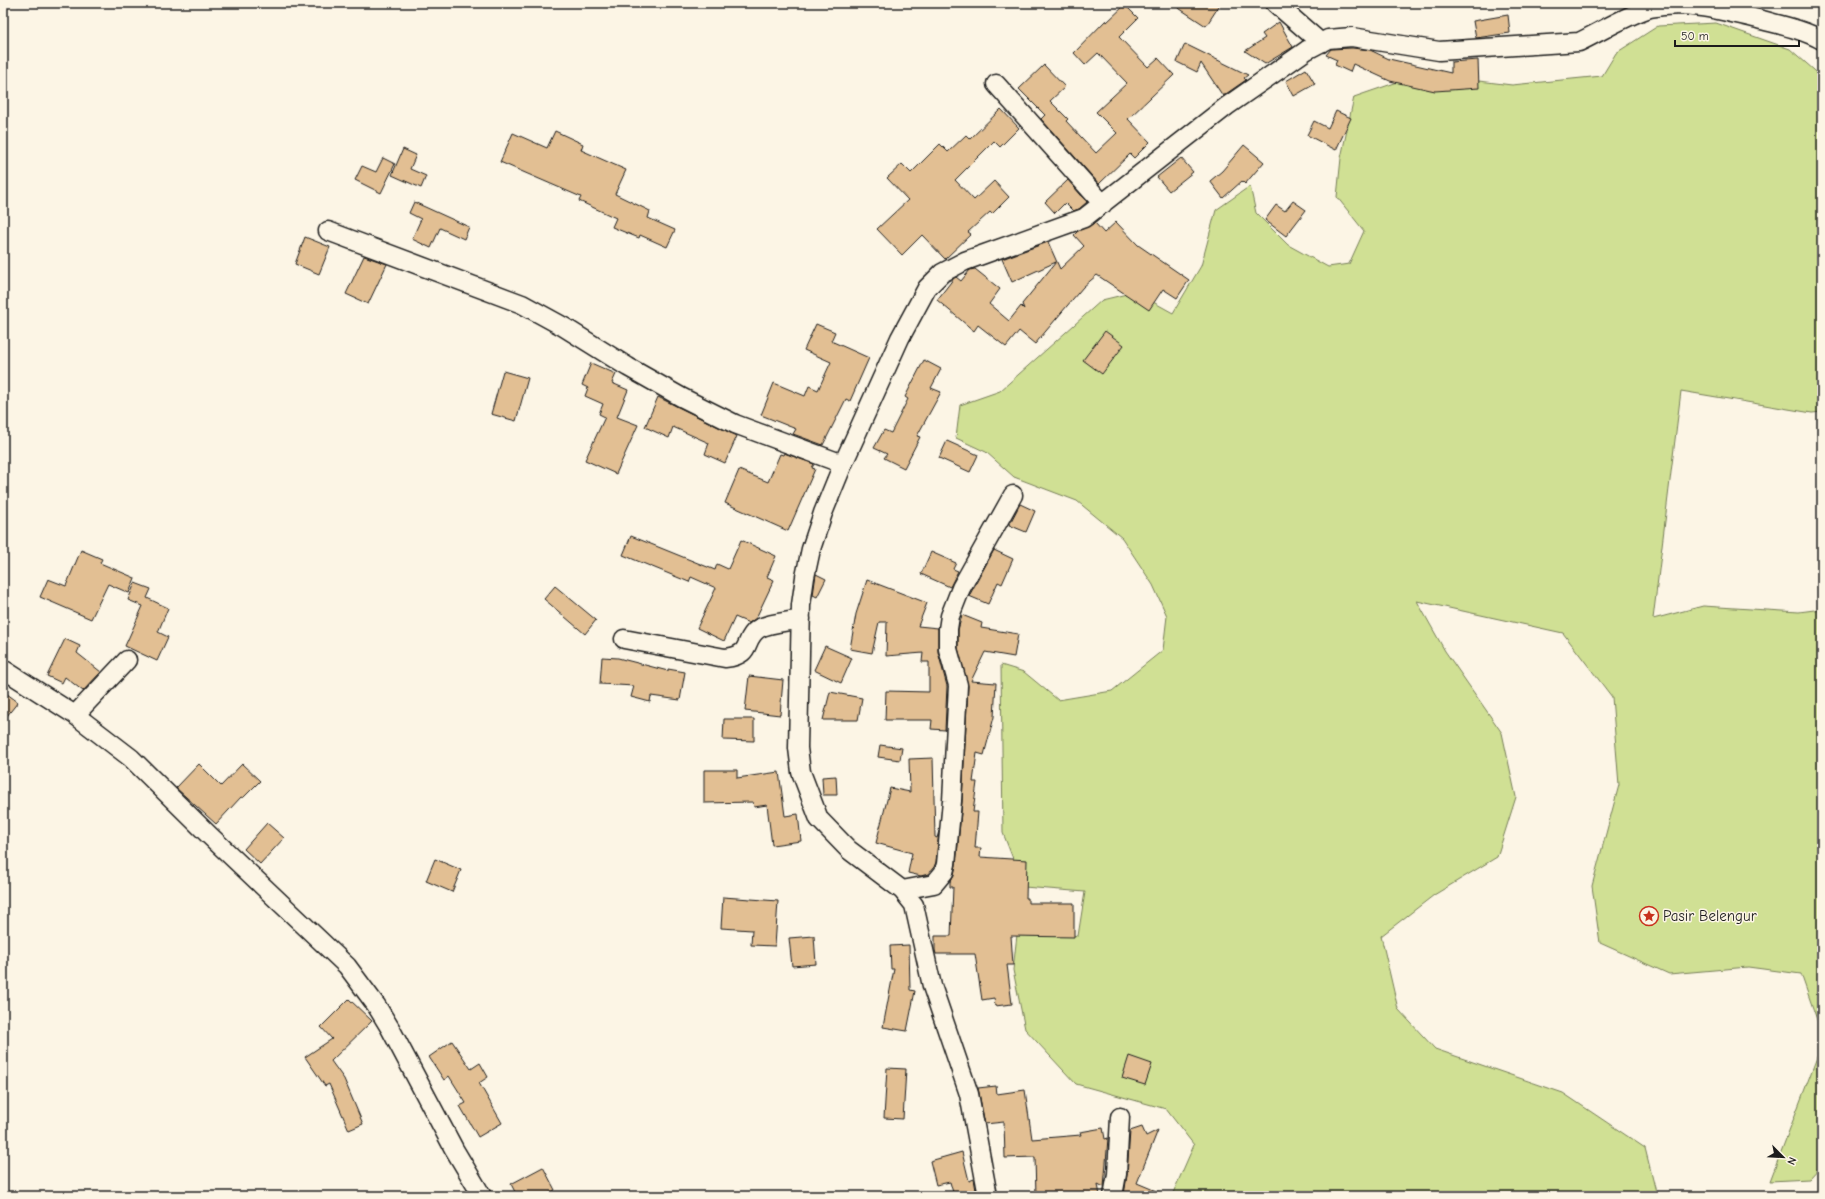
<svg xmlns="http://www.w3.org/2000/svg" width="1825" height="1199" font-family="'Comic Neue',sans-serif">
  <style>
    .green { fill: #d0e094; stroke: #767e58 }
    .building { fill: #e2bf93; stroke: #1c1c1c }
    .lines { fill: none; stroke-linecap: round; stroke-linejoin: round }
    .minor-casing { stroke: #1c1c1c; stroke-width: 21 }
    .minor { stroke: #fcf5e5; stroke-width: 18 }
    .labels { text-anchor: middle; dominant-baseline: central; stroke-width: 3; stroke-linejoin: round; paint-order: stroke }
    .poi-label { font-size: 15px; fill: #1c1c1c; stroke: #fcf5e5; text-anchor: start }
  </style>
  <rect width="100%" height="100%" fill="#fcf5e5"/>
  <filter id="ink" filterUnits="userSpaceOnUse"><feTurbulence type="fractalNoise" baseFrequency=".025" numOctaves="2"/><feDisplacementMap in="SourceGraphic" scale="8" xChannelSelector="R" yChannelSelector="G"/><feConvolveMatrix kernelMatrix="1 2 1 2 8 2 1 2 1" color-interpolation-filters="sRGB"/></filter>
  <g filter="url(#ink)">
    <!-- green -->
    <path class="green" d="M 1716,23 L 1790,49 L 1822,77 L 1822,412 L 1812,413 L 1681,391 L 1653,619 L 1703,606 L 1799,612 L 1822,609 L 1822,1034 L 1801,974 L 1748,967 L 1669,974 L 1600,943 L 1592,886 L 1619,785 L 1612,697 L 1563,633 L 1417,601 L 1445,651 L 1502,733 L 1516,797 L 1497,857 L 1434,895 L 1381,936 L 1398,1009 L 1435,1049 L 1563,1093 L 1645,1148 L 1657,1196 L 1168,1196 L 1173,1193 L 1194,1145 L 1166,1109 L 1076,1084 L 1025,1029 L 1013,970 L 1018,926 L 1078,936 L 1085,892 L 1024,887 L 1003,833 L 1001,665 L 1024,672 L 1058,700 L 1112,691 L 1163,650 L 1167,616 L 1153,585 L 1122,538 L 1077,501 L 1014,477 L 986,452 L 956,438 L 960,405 L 1000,391 L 1102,300 L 1135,292 L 1173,313 L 1201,266 L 1216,210 L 1250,186 L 1256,213 L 1288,245 L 1328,267 L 1349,264 L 1364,231 L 1337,197 L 1341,158 L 1354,97 L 1421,74 L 1512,85 L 1602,76 L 1616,53 L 1658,26 Z
      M 1822,1044 L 1822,1165 L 1809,1179 L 1770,1181 Z"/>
    <!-- building -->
    <path class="building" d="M 1171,3 L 1221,3 L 1206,26 Z
      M 1125,5 L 1138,18 L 1119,37 L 1148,67 L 1158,58 L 1174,75 L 1128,119 L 1150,142 L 1134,158 L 1130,154 L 1099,184 L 1041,119 L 1045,115 L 1019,89 L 1044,65 L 1065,87 L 1050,101 L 1068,119 L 1066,121 L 1096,153 L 1117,133 L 1096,112 L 1127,83 L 1098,53 L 1085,65 L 1074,53 L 1106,20 L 1107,22 Z
      M 1508,15 L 1510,33 L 1476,38 L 1473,21 Z
      M 1279,22 L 1293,47 L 1265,64 L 1245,51 L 1265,38 L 1262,34 Z
      M 1185,44 L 1248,75 L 1244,78 L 1246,80 L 1223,96 L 1201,63 L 1197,72 L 1177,62 Z
      M 1352,48 L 1370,50 L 1389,59 L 1451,73 L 1451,62 L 1478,60 L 1479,88 L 1435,91 L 1390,81 L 1353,64 L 1350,72 L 1335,65 L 1337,60 L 1326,55 L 1331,49 Z
      M 1306,69 L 1315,84 L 1294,96 L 1286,81 Z
      M 1001,109 L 1019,128 L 1000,147 L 994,141 L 955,180 L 974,200 L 994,181 L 1009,197 L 992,214 L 990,212 L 968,232 L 971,234 L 945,259 L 922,235 L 902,255 L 877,229 L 908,200 L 887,178 L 902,164 L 911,173 L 940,144 L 948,152 L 966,135 L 970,139 Z
      M 1336,111 L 1351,118 L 1336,150 L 1307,135 L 1314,121 L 1328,128 Z
      M 555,131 L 583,144 L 581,150 L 626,170 L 615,194 L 650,211 L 648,218 L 675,230 L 667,247 L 640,235 L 639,238 L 612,227 L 616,218 L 579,201 L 581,197 L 500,162 L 513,133 L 547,148 Z
      M 1244,145 L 1264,162 L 1245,184 L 1242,181 L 1223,198 L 1210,181 L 1222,171 Z
      M 403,149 L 416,155 L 410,169 L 426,176 L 421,188 L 392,175 Z
      M 383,158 L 395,164 L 381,193 L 355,180 L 362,166 L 376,172 Z
      M 1181,158 L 1193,172 L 1169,191 L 1157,177 Z
      M 1068,180 L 1087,202 L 1079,209 L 1073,211 L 1065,203 L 1055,213 L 1045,202 Z
      M 1293,201 L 1306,210 L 1286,236 L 1265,220 L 1276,205 L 1285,211 Z
      M 414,202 L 469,227 L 464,239 L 440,228 L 431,248 L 412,239 L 421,219 L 409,213 Z
      M 1116,222 L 1138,245 L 1189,280 L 1177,298 L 1163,289 L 1149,310 L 1097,275 L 1083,287 L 1035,344 L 1019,331 L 1006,347 L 978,325 L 974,331 L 937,300 L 954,278 L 956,277 L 961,281 L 970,270 L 975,269 L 1000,289 L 989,304 L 1009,321 L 1021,306 L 1024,309 L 1022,304 L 1056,262 L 1012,282 L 1002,259 L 1048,242 L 1060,269 L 1084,246 L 1074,235 L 1078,231 L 1095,223 L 1104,233 Z
      M 305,237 L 330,247 L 319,274 L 295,264 Z
      M 364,256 L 387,264 L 368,304 L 346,294 Z
      M 816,324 L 835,332 L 831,341 L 869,358 L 850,401 L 846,399 L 823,445 L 793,434 L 796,429 L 761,415 L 774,383 L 805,396 L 809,386 L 818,390 L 831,362 L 804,350 Z
      M 1105,331 L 1124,345 L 1102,374 L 1083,360 Z
      M 924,360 L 941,369 L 931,388 L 941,392 L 917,436 L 920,437 L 904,468 L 884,458 L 887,454 L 874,448 L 884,430 L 891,433 L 908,399 L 905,397 Z
      M 591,363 L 616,374 L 612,383 L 628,390 L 617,417 L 638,425 L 616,474 L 585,460 L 605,417 L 599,414 L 603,404 L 585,396 L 588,388 L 582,385 Z
      M 503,371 L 528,378 L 516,421 L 491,414 Z
      M 658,397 L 737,436 L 725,463 L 705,454 L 709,443 L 673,427 L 669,438 L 645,427 Z
      M 947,441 L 978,455 L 970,472 L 939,458 Z
      M 784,453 L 814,464 L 812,468 L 815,469 L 788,531 L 725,503 L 739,470 L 768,482 L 780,454 L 783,455 Z
      M 1020,504 L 1035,511 L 1026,532 L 1009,525 Z
      M 631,536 L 715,570 L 717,564 L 728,569 L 741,540 L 776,556 L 767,577 L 774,580 L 756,618 L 749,623 L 735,617 L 724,641 L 697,628 L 716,588 L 691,577 L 689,582 L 623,555 Z
      M 81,550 L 102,559 L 100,563 L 135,578 L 129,593 L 108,584 L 91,619 L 40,597 L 48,579 L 66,586 Z
      M 994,550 L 1013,559 L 1002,584 L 998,582 L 988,604 L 969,596 Z
      M 931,552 L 956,563 L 953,569 L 958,571 L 950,587 L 921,574 Z
      M 816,574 L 826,579 L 817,597 L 813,595 Z
      M 867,580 L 927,603 L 918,626 L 938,628 L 938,652 L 947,686 L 945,730 L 931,729 L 932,720 L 885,720 L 886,691 L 929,692 L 929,662 L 922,662 L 923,653 L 886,656 L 887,622 L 879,622 L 872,653 L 850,649 L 856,614 Z
      M 135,583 L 151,589 L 147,598 L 168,608 L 158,632 L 168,637 L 157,661 L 125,646 L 143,606 L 128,600 Z
      M 555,586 L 596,620 L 585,634 L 544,599 Z
      M 962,615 L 982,623 L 981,628 L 1018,634 L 1014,657 L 985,652 L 971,681 L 996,683 L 994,717 L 984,755 L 977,753 L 973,782 L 977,782 L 973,812 L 978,812 L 975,848 L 981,848 L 980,857 L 1027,860 L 1026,898 L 1028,898 L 1028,903 L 1074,903 L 1074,937 L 1011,936 L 1013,965 L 1007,965 L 1012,1004 L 995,1006 L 994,998 L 982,1000 L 975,954 L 936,954 L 935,950 L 935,936 L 951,936 L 953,887 L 950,887 L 950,882 L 954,875 L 956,865 L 962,802 L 968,686 L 958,648 L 958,630 Z
      M 65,639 L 80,646 L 77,653 L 101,672 L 83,691 L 65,677 L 62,683 L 47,676 Z
      M 825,646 L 852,658 L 841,683 L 814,670 Z
      M 602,657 L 618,658 L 668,671 L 668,669 L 685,672 L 680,700 L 651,696 L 650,702 L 631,697 L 634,686 L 600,684 Z
      M 749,676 L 783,680 L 780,715 L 745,711 Z
      M 3,691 L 18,702 L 3,721 Z
      M 830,692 L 862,698 L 858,720 L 823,720 Z
      M 724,719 L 754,719 L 754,741 L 723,740 Z
      M 880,745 L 902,748 L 900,760 L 878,757 Z
      M 933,758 L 935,837 L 937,838 L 939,831 L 936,862 L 934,867 L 928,874 L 921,876 L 908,873 L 912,853 L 876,843 L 890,788 L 910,792 L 909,759 Z
      M 199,764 L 221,786 L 242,764 L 260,781 L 243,798 L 241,797 L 216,824 L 176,788 Z
      M 704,770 L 737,770 L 737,778 L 779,772 L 785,816 L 798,814 L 801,841 L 772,845 L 767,805 L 754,807 L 753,802 L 704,803 Z
      M 836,776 L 837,795 L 823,795 L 822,777 Z
      M 267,823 L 284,838 L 260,864 L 244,849 Z
      M 435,859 L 461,870 L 452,892 L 426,881 Z
      M 723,897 L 778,901 L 775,946 L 751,945 L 752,930 L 721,928 Z
      M 814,936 L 816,964 L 792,966 L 789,938 Z
      M 909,945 L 910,990 L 915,991 L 907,1031 L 883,1027 L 894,969 L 891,969 L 890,946 Z
      M 349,999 L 372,1021 L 331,1061 L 344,1079 L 363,1124 L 349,1130 L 329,1084 L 325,1086 L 305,1057 L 332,1039 L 321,1027 Z
      M 452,1041 L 471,1069 L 480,1063 L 488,1077 L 479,1083 L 502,1123 L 478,1137 L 460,1106 L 466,1103 L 449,1076 L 444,1080 L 429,1057 Z
      M 1129,1056 L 1152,1064 L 1145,1085 L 1122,1078 Z
      M 887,1068 L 906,1069 L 903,1119 L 884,1118 Z
      M 996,1086 L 997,1094 L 1025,1090 L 1032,1139 L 1081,1135 L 1080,1132 L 1103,1128 L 1105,1139 L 1108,1138 L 1104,1187 L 1098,1184 L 1100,1196 L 1036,1196 L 1035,1157 L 1005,1158 L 1004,1122 L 985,1124 L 978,1088 Z
      M 1142,1127 L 1146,1136 L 1158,1130 L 1137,1183 L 1168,1196 L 1124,1195 L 1127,1175 L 1130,1131 Z
      M 962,1152 L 969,1181 L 974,1179 L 977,1196 L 954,1196 L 950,1182 L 936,1185 L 930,1161 Z
      M 543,1167 L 555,1190 L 544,1196 L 517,1196 L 511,1184 Z"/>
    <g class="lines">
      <defs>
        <path id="minor" d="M 1275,3 L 1321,43
          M 996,84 L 1103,204
          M 328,231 L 522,304 L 564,327 L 628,367 L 681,397 L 735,424 L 843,464
          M 624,639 L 725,658 C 754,655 742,640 758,629 C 770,622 788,622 801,619
          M 3,669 L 75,715 L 131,758 L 209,835 L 347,966 L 376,1005 L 390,1028 L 454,1149 L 482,1196
          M 75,715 L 127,660
          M 902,890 L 934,884 L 944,872 L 946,864 L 952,801 L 958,685 L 948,649 L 948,629 L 950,616 L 961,588 L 1013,495
          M 988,1196 L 969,1094 L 932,986 L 914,905 L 902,890 L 849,850 L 819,819 L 801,772 L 798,748 L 801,605 L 805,577 L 811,549 L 823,513 L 843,464 L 900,338 L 927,288 L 942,273 L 965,261 L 1084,218 L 1227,106 L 1307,50 L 1328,39 L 1352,37 L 1439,51 L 1579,42 C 1602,31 1625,16 1650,8 C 1686,0 1724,11 1758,19 C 1780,25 1802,29 1822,40
          M 1113,1196 L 1117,1174 L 1120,1117"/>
      </defs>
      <!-- minor casing -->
      <use href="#minor" class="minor-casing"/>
      <!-- minor -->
      <use href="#minor" class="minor"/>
    </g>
  </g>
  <!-- icons -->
  <defs>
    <symbol id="sight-ring" viewBox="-11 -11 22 22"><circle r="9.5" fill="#fcf5e5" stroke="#c8321e" stroke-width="1.5"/><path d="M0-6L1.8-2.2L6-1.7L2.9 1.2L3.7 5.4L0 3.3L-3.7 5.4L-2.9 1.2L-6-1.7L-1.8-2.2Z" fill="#c8321e"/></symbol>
  </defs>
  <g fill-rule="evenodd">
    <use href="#sight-ring" x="1638" y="905" width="22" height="22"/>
  </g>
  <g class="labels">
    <!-- poi labels -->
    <g class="poi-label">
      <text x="1663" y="916">Pasir Belengur</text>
    </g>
  </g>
  <!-- margin -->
  <rect width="1825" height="1199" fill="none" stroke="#fcf5e5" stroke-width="16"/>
  <rect x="8" y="8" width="1809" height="1183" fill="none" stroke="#1c1c1c" stroke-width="1.5" filter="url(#ink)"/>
  <!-- north arrow -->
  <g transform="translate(1783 1157) rotate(114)" stroke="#fcf5e5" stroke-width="3" paint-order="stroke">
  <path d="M0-3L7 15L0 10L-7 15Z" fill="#1c1c1c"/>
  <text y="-6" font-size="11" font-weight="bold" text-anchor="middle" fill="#1c1c1c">N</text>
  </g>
  <!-- scale -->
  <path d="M1675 40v6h124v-6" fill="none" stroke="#1c1c1c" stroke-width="2"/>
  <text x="1681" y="40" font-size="12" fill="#1c1c1c" stroke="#fcf5e5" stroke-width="3" paint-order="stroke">50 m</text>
</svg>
